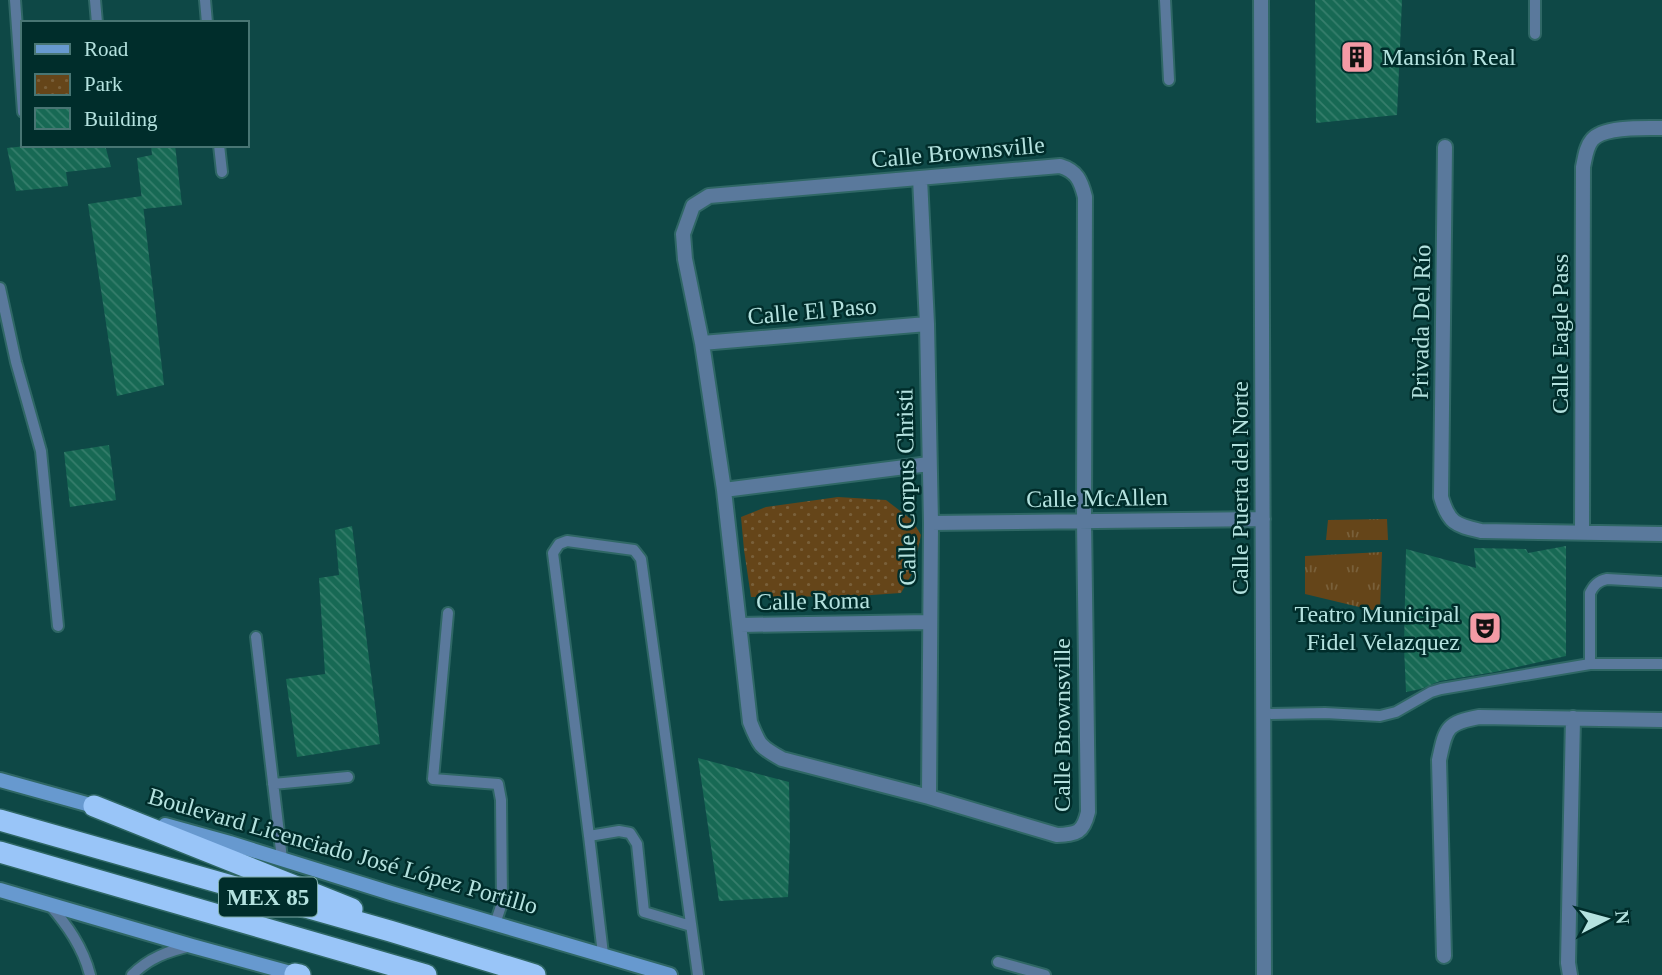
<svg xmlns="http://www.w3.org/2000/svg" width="1662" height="975" font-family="Georgia,serif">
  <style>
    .grass { fill: url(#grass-tufts) }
    .park { fill: url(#park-dots) }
    .building { fill: url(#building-back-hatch) }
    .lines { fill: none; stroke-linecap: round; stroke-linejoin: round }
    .lane-casing { stroke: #2f6765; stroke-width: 14 }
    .street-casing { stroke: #2f6765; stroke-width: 18 }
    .secondary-casing { stroke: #2f6765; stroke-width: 18 }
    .highway-casing { stroke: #2f6765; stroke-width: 24 }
    .lane { stroke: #5a799c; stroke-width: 10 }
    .street { stroke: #5a799c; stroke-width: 14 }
    .secondary { stroke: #6799cf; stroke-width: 14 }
    .highway { stroke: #99c5f8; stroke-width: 21 }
    .labels { text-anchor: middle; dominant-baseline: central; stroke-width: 5; stroke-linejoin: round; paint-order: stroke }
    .shield { fill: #002d2b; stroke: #7eaca9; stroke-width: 2 }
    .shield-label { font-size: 23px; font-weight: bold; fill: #b4e2df }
    .poi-label { font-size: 24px; fill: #b4e2df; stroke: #002d2b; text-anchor: start }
    .street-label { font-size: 24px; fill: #b4e2df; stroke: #002d2b }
  </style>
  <defs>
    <pattern id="grass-tufts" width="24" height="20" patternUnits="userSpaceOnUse" patternTransform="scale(1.75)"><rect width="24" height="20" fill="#654519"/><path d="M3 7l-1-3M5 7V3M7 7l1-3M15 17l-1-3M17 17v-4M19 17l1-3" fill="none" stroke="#79603a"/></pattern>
    <pattern id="park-dots" width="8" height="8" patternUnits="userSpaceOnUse" patternTransform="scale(1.75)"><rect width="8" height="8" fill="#654519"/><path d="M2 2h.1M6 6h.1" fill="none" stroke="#79603a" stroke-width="1.8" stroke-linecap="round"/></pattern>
    <pattern id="building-back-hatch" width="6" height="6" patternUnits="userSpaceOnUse" patternTransform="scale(1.75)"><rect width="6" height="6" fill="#176954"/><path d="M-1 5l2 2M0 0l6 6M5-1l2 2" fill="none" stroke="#367e6c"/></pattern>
  </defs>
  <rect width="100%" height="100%" fill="#0e4846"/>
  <!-- grass -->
  <path class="grass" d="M 1387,519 L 1388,540 L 1326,540 L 1328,520 Z
    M 1382,552 L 1380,612 L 1305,594 L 1305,556 Z"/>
  <!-- park -->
  <path class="park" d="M 838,497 L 886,500 L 912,520 L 921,535 L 913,572 L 901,593 L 857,596 L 751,597 L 744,550 L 741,517 L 766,507 Z"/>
  <!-- building -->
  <path class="building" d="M 1315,0 L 1402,0 L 1397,115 L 1316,123 Z
    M 36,145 L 105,145 L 111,167 L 66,172 L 68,186 L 16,191 L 7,148 Z
    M 151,145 L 175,145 L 182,205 L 143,209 L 137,158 L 152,155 Z
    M 142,196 L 164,385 L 117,396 L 88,204 Z
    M 109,445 L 116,500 L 70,507 L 64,452 Z
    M 352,526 L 380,744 L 297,757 L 286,679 L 325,674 L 319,578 L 339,575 L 335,530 Z
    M 1566,546 L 1566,656 L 1495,672 L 1440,681 L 1421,689 L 1406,692 L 1404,647 L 1406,549 L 1476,568 L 1474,548 L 1526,549 L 1528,553 Z
    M 698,758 L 789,782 L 790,839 L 788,897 L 719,901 Z"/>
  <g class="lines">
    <defs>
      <path id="lane" d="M 15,0 L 23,112
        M 95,0 L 97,23
        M 205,0 L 207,23
        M 1165,0 L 1169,80
        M 1535,34 L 1535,0
        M 219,145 L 222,172
        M 0,288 L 16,362 L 41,451 L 58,626
        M 448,613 L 433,779 L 498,784 L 501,800 L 502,903 L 495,924
        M 256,637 L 282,859
        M 1590,664 L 1590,593 C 1594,585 1598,581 1607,579 L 1662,582
        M 1263,714 L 1325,713 L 1380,716 L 1396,712 L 1431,692 L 1441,689 L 1590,664 L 1662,664
        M 273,784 L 348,777
        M 589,836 L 603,954
        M 49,904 C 67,925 83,947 90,975
        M 691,926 L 644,912 L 637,844 L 630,833 L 619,831 L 589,836 L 553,553 L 559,544 L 567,541 L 634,550 L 641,559 L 698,975
        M 998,962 L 1045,975
        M 132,975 C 149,958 168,951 191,946"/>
      <path id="street" d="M 1261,0 L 1264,975
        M 1445,147 L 1441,497 C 1449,524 1456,525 1481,531 L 1662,534
        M 1060,166 C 1077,171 1081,181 1085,197 L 1084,521 L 1088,812 C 1083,833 1077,834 1057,835 L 929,797 L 782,759 C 760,747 759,745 750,722 L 724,490 L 702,343 L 685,259 L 683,234 L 693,206 L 709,196 Z
        M 920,178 L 927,324 L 931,523 L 929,797
        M 702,343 L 927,324
        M 724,490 L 929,464
        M 931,523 L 1263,519
        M 1582,532 L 1583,167 C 1585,158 1586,147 1592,140 C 1603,126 1645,128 1662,128
        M 740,625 L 929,622
        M 1444,956 L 1439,760 C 1446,728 1446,723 1479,717 L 1662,720
        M 1570,975 L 1568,963 L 1573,718"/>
      <path id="secondary" d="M 0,780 L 101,808
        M 165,825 L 230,843 L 394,894 L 670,975
        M 0,890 L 192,946 L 298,975"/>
      <path id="highway" d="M 94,806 L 352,909
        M 0,820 L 390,931 L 535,975
        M 0,852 L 426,975
        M 295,974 L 300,975"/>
    </defs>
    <!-- lane casing -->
    <use href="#lane" class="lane-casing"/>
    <!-- street casing -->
    <use href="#street" class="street-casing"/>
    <!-- secondary casing -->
    <use href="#secondary" class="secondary-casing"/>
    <!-- highway casing -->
    <use href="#highway" class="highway-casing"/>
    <!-- lane -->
    <use href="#lane" class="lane"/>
    <!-- street -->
    <use href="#street" class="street"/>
    <!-- secondary -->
    <use href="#secondary" class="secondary"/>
    <!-- highway -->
    <use href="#highway" class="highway"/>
  </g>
  <!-- icons -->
  <defs>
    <symbol id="building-square" viewBox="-11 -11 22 22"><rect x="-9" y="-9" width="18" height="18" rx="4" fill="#f49aa5" stroke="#002d2b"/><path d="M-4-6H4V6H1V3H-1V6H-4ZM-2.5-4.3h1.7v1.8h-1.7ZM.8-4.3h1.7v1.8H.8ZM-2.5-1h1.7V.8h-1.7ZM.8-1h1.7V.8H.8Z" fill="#111"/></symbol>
    <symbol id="theatre-square" viewBox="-11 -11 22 22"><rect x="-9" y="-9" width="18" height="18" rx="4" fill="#f49aa5" stroke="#002d2b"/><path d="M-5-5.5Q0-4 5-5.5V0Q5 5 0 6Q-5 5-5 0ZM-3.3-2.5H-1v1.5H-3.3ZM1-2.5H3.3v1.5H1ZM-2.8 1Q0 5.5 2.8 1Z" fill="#111"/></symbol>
  </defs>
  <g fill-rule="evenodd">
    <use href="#building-square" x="1338" y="38" width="38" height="38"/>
    <use href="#theatre-square" x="1466" y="609" width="38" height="38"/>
  </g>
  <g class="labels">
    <!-- shield labels -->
    <rect class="shield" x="219" y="877.5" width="98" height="39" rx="5"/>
    <g class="shield-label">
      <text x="268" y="897">MEX 85</text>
    </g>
    <!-- poi labels -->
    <g class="poi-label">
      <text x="1382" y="57">Mansión Real</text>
      <text x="1460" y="614" text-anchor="end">Teatro Municipal<tspan x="1460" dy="28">Fidel Velazquez</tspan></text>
    </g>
    <!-- street labels -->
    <g class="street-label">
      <text transform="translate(958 152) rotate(-5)">Calle Brownsville</text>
      <text transform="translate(812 311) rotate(-5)">Calle El Paso</text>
      <text transform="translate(1421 322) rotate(-89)">Privada Del Río</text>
      <text transform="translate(1560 334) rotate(-90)">Calle Eagle Pass</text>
      <text transform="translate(906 487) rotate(-91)">Calle Corpus Christi</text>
      <text transform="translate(1240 488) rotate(-90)">Calle Puerta del Norte</text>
      <text transform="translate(1097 498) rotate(-1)">Calle McAllen</text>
      <text transform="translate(813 601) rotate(-1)">Calle Roma</text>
      <text transform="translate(1062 725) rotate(-90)">Calle Brownsville</text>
      <text transform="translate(343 851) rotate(16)">Boulevard Licenciado José López Portillo</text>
    </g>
  </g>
  <!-- legend -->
  <rect x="21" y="21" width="228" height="126" fill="#002d2b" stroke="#487573" stroke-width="2"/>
  <rect x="35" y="44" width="35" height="10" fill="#6799cf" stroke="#487573" stroke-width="2"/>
  <text x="84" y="56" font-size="21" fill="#b4e2df">Road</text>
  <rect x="35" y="74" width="35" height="21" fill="url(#park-dots)" stroke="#487573" stroke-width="2"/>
  <text x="84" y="91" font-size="21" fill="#b4e2df">Park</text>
  <rect x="35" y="108" width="35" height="21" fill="url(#building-back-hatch)" stroke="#487573" stroke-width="2"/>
  <text x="84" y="126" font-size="21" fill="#b4e2df">Building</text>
  <!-- north arrow -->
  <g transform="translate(1606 919) rotate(84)" stroke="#002d2b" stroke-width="5" paint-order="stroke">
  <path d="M0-5L12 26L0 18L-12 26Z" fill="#b4e2df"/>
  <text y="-10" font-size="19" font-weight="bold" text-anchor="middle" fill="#b4e2df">N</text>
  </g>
</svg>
